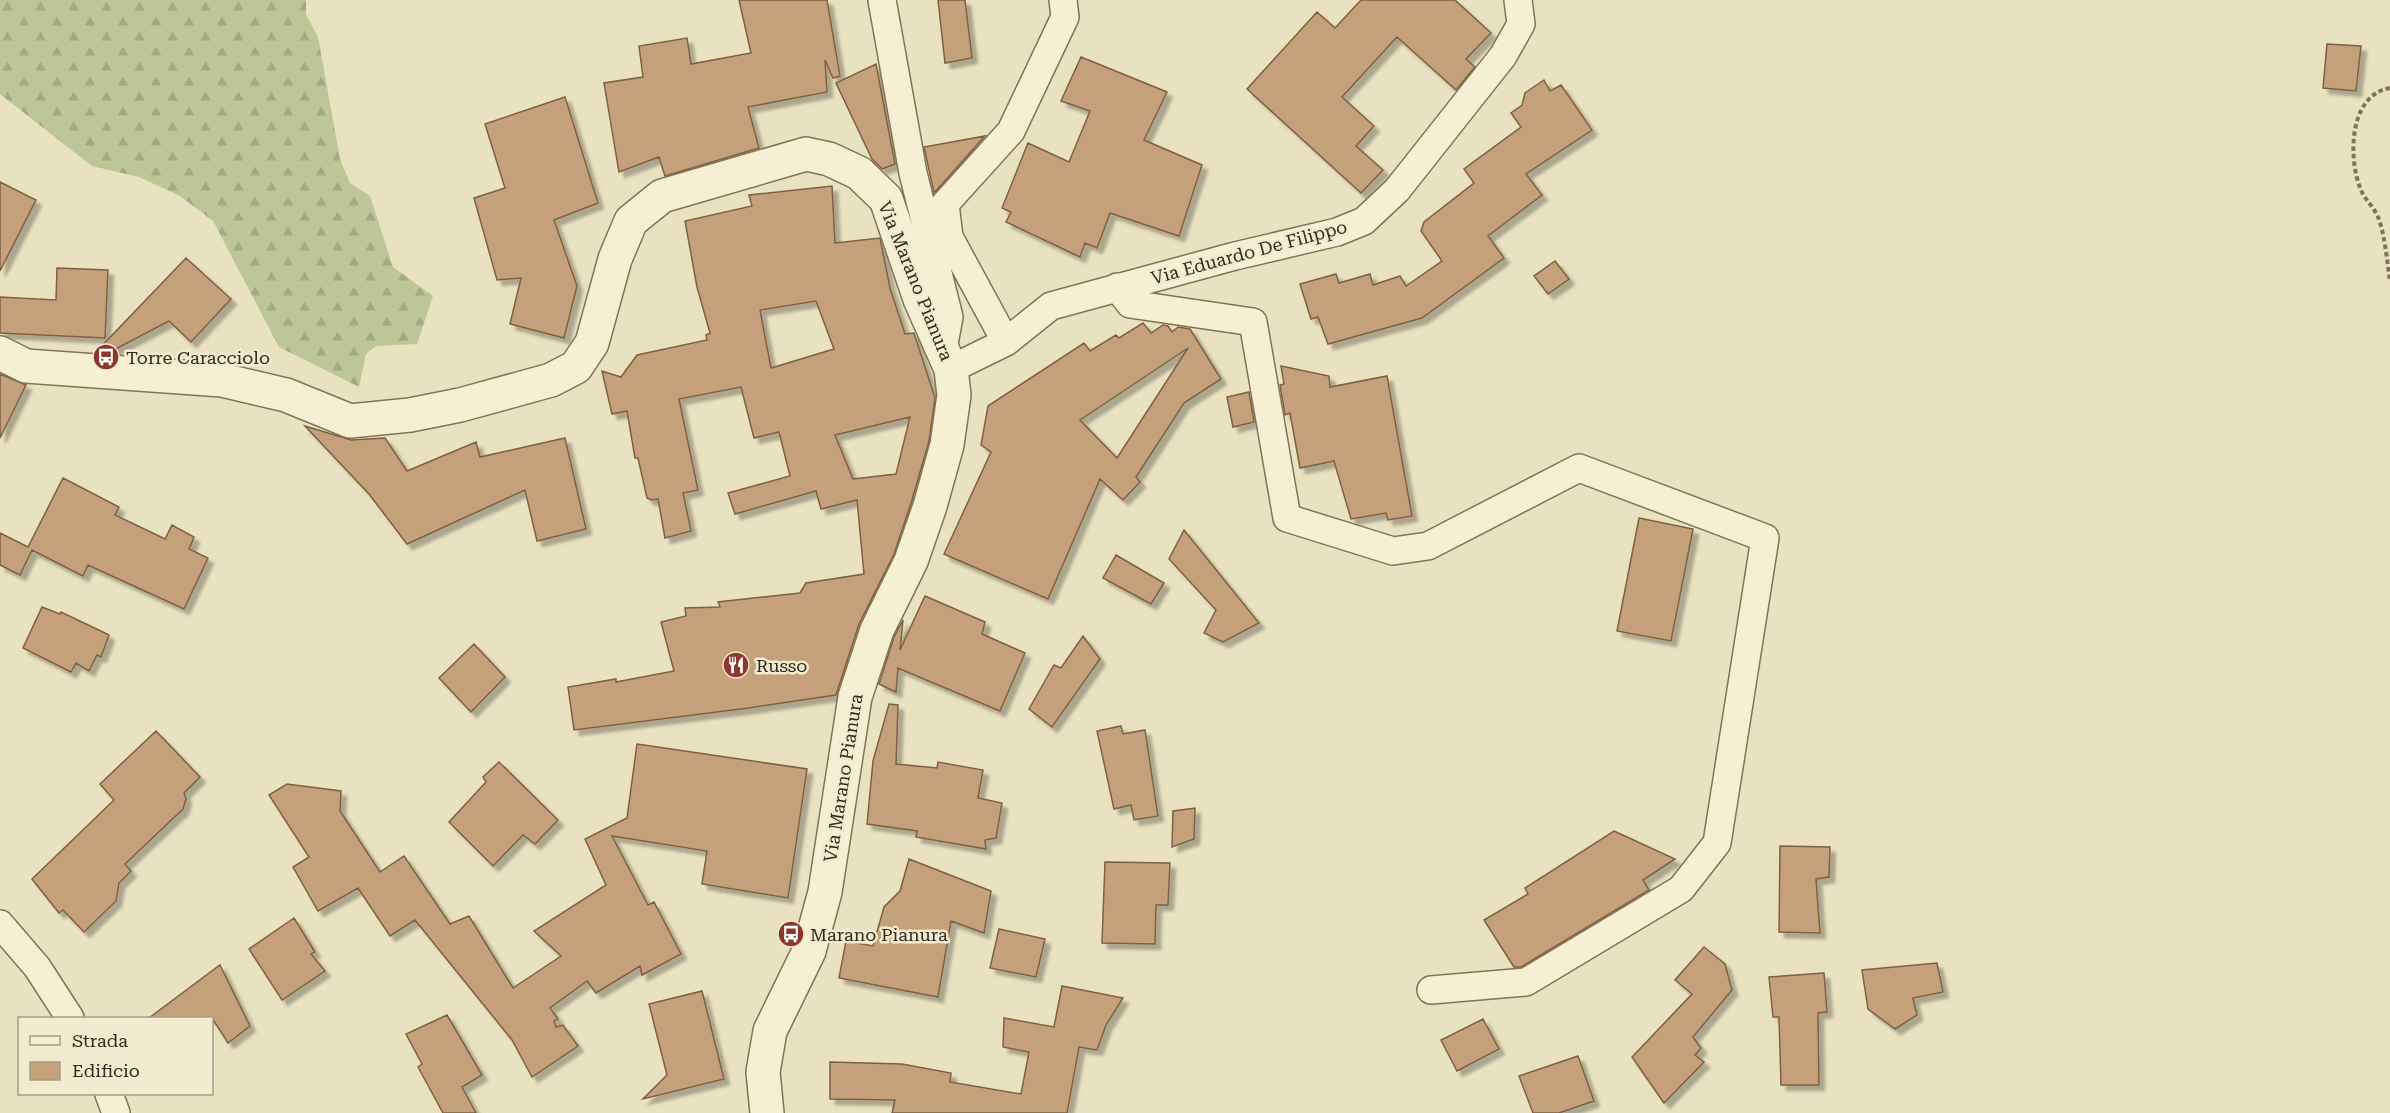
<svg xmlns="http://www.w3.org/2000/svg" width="2390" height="1113" font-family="'Roboto Serif',serif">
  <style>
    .forest { fill: url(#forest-firs) }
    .building { fill: #c4a17a; stroke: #7e6042; stroke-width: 1.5; fill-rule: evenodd; filter: url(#shadow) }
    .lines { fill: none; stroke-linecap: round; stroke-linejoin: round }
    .minor-casing { stroke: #81735a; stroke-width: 30 }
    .tertiary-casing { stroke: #81735a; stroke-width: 36 }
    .path { stroke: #81735a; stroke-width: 4; stroke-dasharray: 4.5 3; stroke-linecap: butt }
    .minor { stroke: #f5efd3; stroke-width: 27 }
    .tertiary { stroke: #f5efd3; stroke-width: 33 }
    .labels { text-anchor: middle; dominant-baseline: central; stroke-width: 5; stroke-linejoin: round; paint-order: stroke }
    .street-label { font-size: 18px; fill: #322a1d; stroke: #f2ebd0 }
    .poi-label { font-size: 18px; fill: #322a1d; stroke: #f2ebd0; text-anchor: start }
  </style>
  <defs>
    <pattern id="forest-firs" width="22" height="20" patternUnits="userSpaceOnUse" patternTransform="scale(1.5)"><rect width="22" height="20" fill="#bcc696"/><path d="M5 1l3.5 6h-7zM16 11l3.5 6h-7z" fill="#a2aa81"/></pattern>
    <filter id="shadow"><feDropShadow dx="5.5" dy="5.5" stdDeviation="1.5" flood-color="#0004"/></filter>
  </defs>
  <rect width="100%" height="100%" fill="#e9e2c1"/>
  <!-- forest -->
  <path class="forest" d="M 0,0 L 306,0 L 306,15 L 318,37 L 340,159 L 350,183 L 370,196 L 393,267 L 433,296 L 417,344 L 376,346 L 366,354 L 359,387 L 279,347 L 213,221 L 180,196 L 139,177 L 92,166 L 0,94 Z"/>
  <!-- building -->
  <path class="building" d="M 739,0 L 827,0 L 840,76 L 833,78 L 825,60 L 827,92 L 748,107 L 759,148 L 665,176 L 659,157 L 619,172 L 604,83 L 643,77 L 639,46 L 687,38 L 691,64 L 751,53 Z
    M 938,0 L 965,0 L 972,58 L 945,63 Z
    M 1361,0 L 1455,0 L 1491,33 L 1466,59 L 1475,67 L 1456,90 L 1397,37 L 1342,97 L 1374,126 L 1356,146 L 1383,170 L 1361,193 L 1247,89 L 1317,12 L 1335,28 Z
    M 2327,44 L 2361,46 L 2356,91 L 2323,88 Z
    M 1081,57 L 1167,92 L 1144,140 L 1202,165 L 1179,236 L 1110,213 L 1097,248 L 1085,243 L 1080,257 L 1006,222 L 1011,212 L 1002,208 L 1028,143 L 1069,162 L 1090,111 L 1061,101 Z
    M 876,64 L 895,164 L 882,169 L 872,159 L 836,83 Z
    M 1544,80 L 1550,91 L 1561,85 L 1592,130 L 1526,174 L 1542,195 L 1488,236 L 1504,258 L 1422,318 L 1328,344 L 1318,317 L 1311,319 L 1300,284 L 1336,274 L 1339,283 L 1370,274 L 1373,285 L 1400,276 L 1406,286 L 1442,261 L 1421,231 L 1424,222 L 1474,183 L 1464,169 L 1521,127 L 1511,113 L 1522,105 L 1525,93 Z
    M 565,97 L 598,203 L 554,220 L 577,286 L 564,338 L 510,324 L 521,278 L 497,280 L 474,198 L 505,188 L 485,124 Z
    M 985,136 L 934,193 L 924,147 Z
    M 0,182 L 36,200 L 0,271 Z
    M 832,186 L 835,243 L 880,238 L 890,288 L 905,334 L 914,333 L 935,398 L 929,441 L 912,500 L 894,554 L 859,624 L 836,695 L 749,708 L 574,730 L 568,687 L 616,679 L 616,682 L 674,671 L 661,622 L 686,616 L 685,608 L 720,607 L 718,602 L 800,593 L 806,583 L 864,574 L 857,500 L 821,509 L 816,491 L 735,514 L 728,493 L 790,476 L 779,432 L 754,438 L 741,387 L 679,399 L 698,490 L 683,493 L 691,531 L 665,538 L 658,499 L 651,500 L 647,498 L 638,458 L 635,458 L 627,411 L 612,414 L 602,371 L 621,377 L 637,355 L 707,340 L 706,335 L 710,333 L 697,287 L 685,221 L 752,206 L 749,195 ZM 816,301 L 834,349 L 771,368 L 760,310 ZM 910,417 L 896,474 L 853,479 L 835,435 Z
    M 186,258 L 231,299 L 191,342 L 169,321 L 108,353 L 96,352 Z
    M 1555,261 L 1569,279 L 1548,294 L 1534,276 Z
    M 57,268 L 108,270 L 105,338 L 0,333 L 0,297 L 56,300 Z
    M 1143,323 L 1151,333 L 1163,325 L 1168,326 L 1172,332 L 1178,327 L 1190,329 L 1221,379 L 1184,403 L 1136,477 L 1140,482 L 1123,500 L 1100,479 L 1048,599 L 944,554 L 991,452 L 981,445 L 988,406 L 1084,343 L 1090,351 L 1116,335 L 1119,338 ZM 1188,348 L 1117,458 L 1080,420 Z
    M 1281,366 L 1329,376 L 1330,387 L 1387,376 L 1412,516 L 1388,520 L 1386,513 L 1351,519 L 1334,461 L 1300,468 L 1290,413 L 1285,415 L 1280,385 L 1284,384 Z
    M 0,374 L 26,385 L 0,438 Z
    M 1249,392 L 1254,422 L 1233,427 L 1227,397 Z
    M 305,426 L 351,440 L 385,438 L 407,471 L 476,442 L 480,457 L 565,438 L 586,529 L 537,541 L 525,490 L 407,544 L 369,494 Z
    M 63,478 L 119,507 L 115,515 L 165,539 L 172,525 L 194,537 L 189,549 L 208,558 L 184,609 L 88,565 L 83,576 L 32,550 L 20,575 L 0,565 L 0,533 L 28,547 Z
    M 1639,518 L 1693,529 L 1671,641 L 1617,631 Z
    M 1184,530 L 1259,623 L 1223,642 L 1204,633 L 1216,610 L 1169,559 Z
    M 1116,555 L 1164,583 L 1151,604 L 1103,578 Z
    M 925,596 L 985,622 L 982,634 L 1025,653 L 1000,711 L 898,668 L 896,692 L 879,684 L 894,637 L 903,620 L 900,650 Z
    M 42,607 L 60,614 L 61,612 L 109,635 L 101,657 L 97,655 L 89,671 L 76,663 L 71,672 L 23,648 Z
    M 1083,636 L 1100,659 L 1052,727 L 1029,709 L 1054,665 L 1061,668 Z
    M 474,644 L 505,677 L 471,712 L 439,678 Z
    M 889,704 L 898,705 L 896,764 L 937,768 L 938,762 L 983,770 L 978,798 L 1002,803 L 996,838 L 985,840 L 986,849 L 916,837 L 917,831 L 867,824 L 873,761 Z
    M 1121,726 L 1123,734 L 1145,730 L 1158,816 L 1134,820 L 1131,805 L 1114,809 L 1097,731 Z
    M 156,731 L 200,777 L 184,793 L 186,799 L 183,809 L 125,864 L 131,871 L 119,883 L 116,901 L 84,932 L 63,910 L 59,913 L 32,879 L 114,800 L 100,784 Z
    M 637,744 L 807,769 L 788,898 L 702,884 L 707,851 L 612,836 L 648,905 L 654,902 L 681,954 L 642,975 L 640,966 L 596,993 L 587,981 L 550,1008 L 558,1019 L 554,1021 L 556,1027 L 563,1025 L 578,1046 L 532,1077 L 512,1040 L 415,920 L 390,936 L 358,888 L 318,911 L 293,867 L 309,857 L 269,795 L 287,784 L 341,791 L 340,811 L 380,872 L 404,856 L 450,924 L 469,916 L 513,988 L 561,956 L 534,931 L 606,885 L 585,839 L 627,818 Z
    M 499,762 L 558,820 L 535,844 L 523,835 L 493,866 L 449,822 L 486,782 L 483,777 Z
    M 1195,808 L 1194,839 L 1172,847 L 1173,811 Z
    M 1614,831 L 1675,859 L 1643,880 L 1649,890 L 1521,967 L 1514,967 L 1484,920 L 1528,894 L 1525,888 Z
    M 1780,846 L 1830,847 L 1829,877 L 1816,879 L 1820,933 L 1779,932 Z
    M 909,859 L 991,891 L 984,933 L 951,921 L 938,997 L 839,978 L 846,941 L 873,946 L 884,907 L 900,891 Z
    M 1105,862 L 1170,863 L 1168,905 L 1156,905 L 1155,944 L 1102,943 Z
    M 294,918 L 315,952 L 311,954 L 325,971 L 282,1000 L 249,949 Z
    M 999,929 L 1045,939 L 1036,977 L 990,968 Z
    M 1704,947 L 1725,964 L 1732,990 L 1693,1037 L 1701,1048 L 1695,1055 L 1704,1062 L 1664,1103 L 1632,1057 L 1692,994 L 1675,980 Z
    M 1937,963 L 1943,992 L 1913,998 L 1917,1015 L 1895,1029 L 1868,1009 L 1862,970 Z
    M 220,965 L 250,1026 L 228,1043 L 212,1018 L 149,1018 Z
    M 1824,973 L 1827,1012 L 1818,1013 L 1819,1085 L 1781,1085 L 1779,1017 L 1773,1017 L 1769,977 Z
    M 1062,986 L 1123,998 L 1106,1025 L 1097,1050 L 1079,1047 L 1067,1113 L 892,1113 L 895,1100 L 830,1099 L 830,1062 L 902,1064 L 951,1073 L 950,1082 L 1021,1094 L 1029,1052 L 1003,1047 L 1004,1018 L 1054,1027 Z
    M 702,991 L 724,1079 L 643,1099 L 667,1075 L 649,1004 Z
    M 447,1015 L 482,1075 L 462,1087 L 476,1113 L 443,1113 L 418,1067 L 422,1064 L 406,1034 Z
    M 1483,1019 L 1499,1049 L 1457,1071 L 1441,1040 Z
    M 1578,1056 L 1594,1101 L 1559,1113 L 1533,1113 L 1519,1076 Z"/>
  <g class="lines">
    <defs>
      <path id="minor" d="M 882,0 L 913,173 L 949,317 L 943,349
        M 1117,287 L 1130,304 L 1253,322 L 1287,518 L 1393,551 L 1428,546 L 1579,468 L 1765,538 L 1717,843 L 1681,889 L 1526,982 L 1431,990
        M 1006,342 L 949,237 L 945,204 L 1011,131 L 1065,17 L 1063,0
        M 951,369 L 1006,342 L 1051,306 L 1235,256 L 1337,232 L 1364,221 L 1397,190 L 1503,56 L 1521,24 L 1518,0
        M 0,924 L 37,967 L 70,1018
        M 109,1094 L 116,1113"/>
      <path id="tertiary" d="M 0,353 L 26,366 L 222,380 L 286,395 L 350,421 L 410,415 L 460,405 L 551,380 L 576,367 L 592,343 L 615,259 L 631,221 L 662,196 L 806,154 L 829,159 L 859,173 L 886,199 L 920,299 L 951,369 L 954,395 L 947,445 L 930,506 L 911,561 L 877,630 L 855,697 L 825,892 L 809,951 L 770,1031 L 763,1072 L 767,1113"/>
    </defs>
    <!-- minor casing -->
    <use href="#minor" class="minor-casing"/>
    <!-- tertiary casing -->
    <use href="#tertiary" class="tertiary-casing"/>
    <!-- path -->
    <path class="path" d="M 2390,88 C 2348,95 2348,160 2361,190 C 2365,200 2374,207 2378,217 C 2385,234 2387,262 2390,281"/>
    <!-- minor -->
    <use href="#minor" class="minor"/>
    <!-- tertiary -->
    <use href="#tertiary" class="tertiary"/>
  </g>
  <!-- icons -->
  <defs>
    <symbol id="bus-disc" viewBox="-11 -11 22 22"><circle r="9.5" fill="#8b3930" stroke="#f2ebd0"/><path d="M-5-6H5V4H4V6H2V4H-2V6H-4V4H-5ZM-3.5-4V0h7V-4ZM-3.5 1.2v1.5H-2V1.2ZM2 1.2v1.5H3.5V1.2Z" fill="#fff"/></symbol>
    <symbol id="restaurant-disc" viewBox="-11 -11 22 22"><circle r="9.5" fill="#8b3930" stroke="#f2ebd0"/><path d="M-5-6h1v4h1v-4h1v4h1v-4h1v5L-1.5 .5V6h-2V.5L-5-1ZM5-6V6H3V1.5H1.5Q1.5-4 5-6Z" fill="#fff"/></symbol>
  </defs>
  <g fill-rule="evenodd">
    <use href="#bus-disc" x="91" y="342" width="30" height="30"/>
    <use href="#restaurant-disc" x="721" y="650" width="30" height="30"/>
    <use href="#bus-disc" x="776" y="919" width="30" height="30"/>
  </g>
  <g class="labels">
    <!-- street labels -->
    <g class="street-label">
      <text transform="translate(1249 252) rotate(-15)">Via Eduardo De Filippo</text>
      <text transform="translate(916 281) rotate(68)">Via Marano Pianura</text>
      <text transform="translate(843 778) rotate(-81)">Via Marano Pianura</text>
    </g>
    <!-- poi labels -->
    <g class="poi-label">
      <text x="126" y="357">Torre Caracciolo</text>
      <text x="756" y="665">Russo</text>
      <text x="810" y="934">Marano Pianura</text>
    </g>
  </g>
  <!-- legend -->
  <rect x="18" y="1017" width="195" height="78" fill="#f2ebd0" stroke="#a59e88" stroke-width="1.5"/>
  <rect x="30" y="1036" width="30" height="9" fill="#f5efd3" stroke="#a59e88" stroke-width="1.5"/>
  <text x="72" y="1047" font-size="18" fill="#322a1d">Strada</text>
  <rect x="30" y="1062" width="30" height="18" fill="#c4a17a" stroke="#a59e88" stroke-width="1.5"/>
  <text x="72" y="1077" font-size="18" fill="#322a1d">Edificio</text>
</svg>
